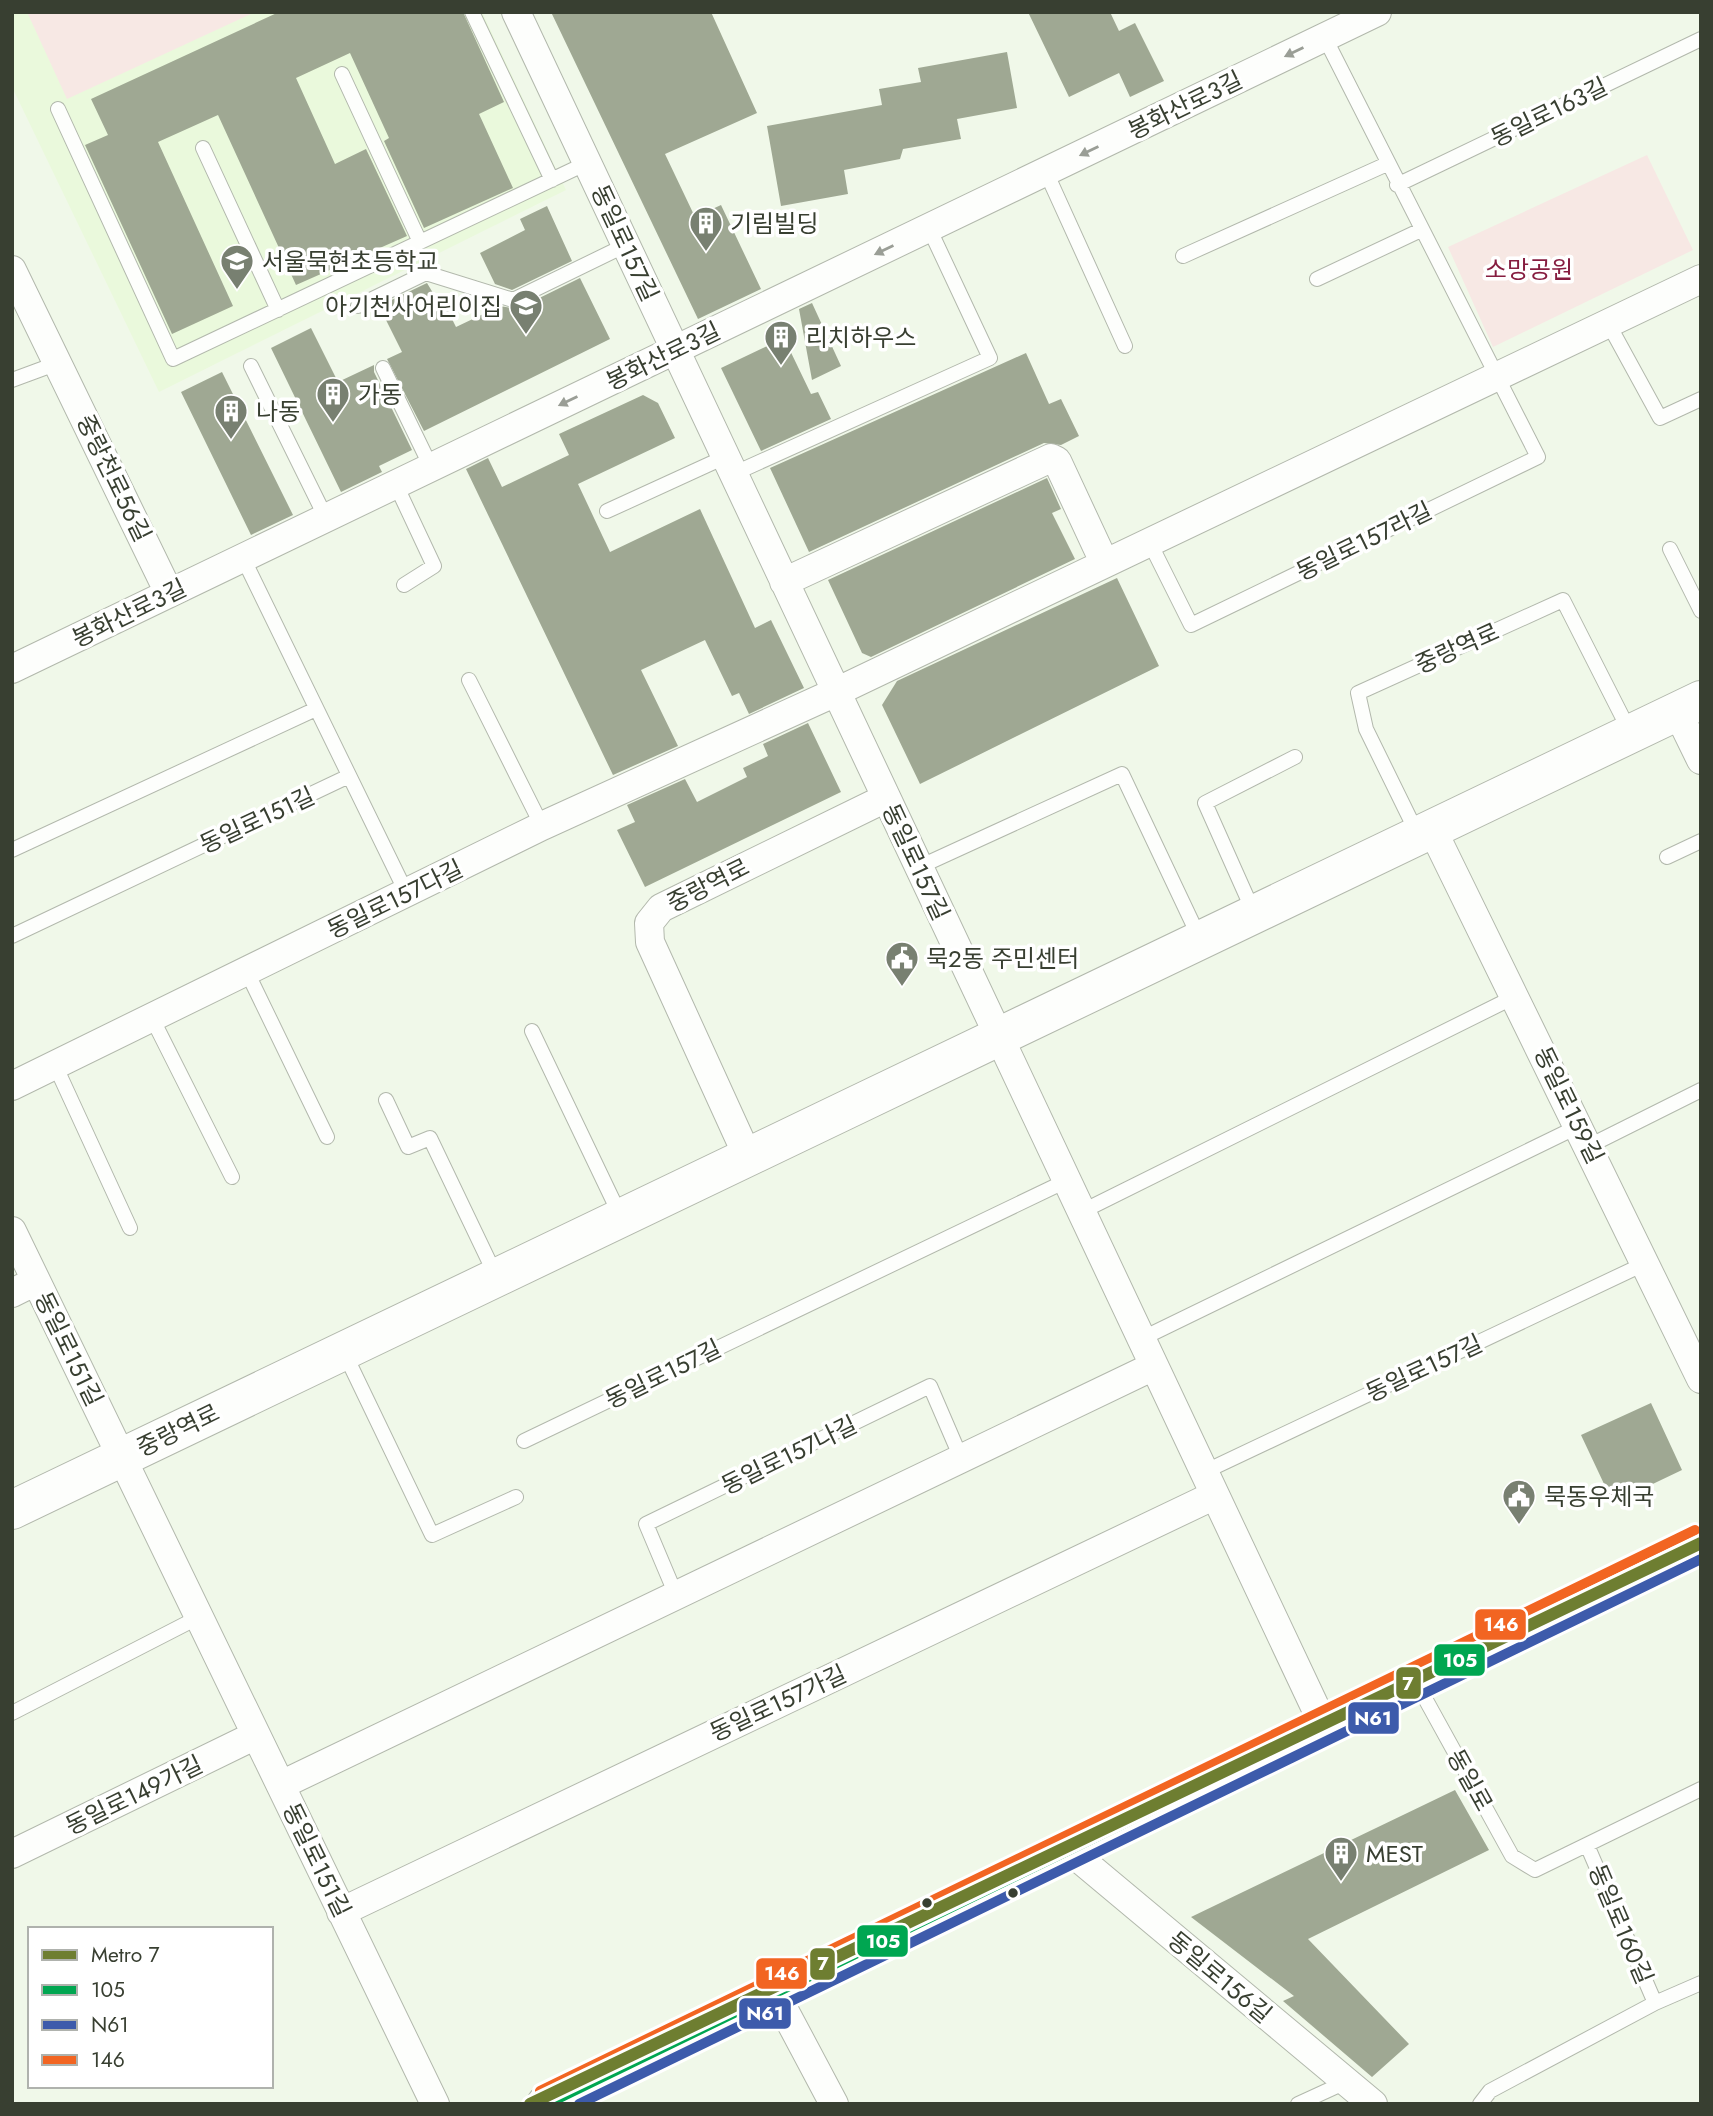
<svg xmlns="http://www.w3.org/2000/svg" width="1713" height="2116" font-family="Jost,'Noto Sans KR',sans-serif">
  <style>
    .built { fill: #eaf9dc }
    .green { fill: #f7e8e4 }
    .building { fill: #9fa893 }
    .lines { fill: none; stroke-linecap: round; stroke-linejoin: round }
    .lane-casing { stroke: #b2b8ac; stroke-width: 16 }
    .street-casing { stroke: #b2b8ac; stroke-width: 30 }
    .secondary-casing { stroke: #b2b8ac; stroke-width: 40 }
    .primary-casing { stroke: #b2b8ac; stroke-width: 40 }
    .lane { stroke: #fdfefc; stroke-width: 14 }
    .street { stroke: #fdfefc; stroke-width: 28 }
    .secondary { stroke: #fdfefc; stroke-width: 38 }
    .primary { stroke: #fdfefc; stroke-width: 38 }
    .bus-1-casing { stroke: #fff; stroke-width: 16 }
    .bus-2-casing { stroke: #fff; stroke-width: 16 }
    .bus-3-casing { stroke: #fff; stroke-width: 16 }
    .bus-1 { stroke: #00a651; stroke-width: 10 }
    .bus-2 { stroke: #3d5bab; stroke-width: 10 }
    .bus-3 { stroke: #f26522; stroke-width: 10 }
    .metro-1-casing { stroke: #fff; stroke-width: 18 }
    .metro-1 { stroke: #6e7e31; stroke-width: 12 }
    .oneway { fill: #9a9e96 }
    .bus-dot { fill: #383f31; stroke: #fff; stroke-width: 2.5 }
    .labels { text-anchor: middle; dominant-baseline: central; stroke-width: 7; stroke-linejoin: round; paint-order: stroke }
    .street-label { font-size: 24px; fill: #383f31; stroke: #fff }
    .poi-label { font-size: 24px; fill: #383f31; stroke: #fff; text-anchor: start }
    .park-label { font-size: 24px; fill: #861d40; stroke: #fff }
    .line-badge { stroke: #fff; stroke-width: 2.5 }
    .badge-label { font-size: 19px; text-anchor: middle; font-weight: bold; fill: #fff }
  </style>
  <rect width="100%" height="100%" fill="#f0f8e9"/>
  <!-- built -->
  <path class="built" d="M 12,12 L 482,12 L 566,190 L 159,392 L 12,87 Z"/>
  <!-- green -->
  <path class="green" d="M 27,12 L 253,12 L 253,13 L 67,99 Z
    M 1647,155 L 1693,250 L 1493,347 L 1448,247 Z"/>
  <!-- building -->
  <path class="building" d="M 279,12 L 463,12 L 504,102 L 479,114 L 513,188 L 424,228 L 384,141 L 389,138 L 350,53 L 296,78 L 335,164 L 366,149 L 407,236 L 296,285 L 218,115 L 158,142 L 233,306 L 172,334 L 85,145 L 108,135 L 91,99 Z
    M 551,12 L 711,12 L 757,113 L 665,154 L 695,217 L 721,205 L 761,289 L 698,319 Z
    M 1028,12 L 1110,12 L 1119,31 L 1135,23 L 1164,81 L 1130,97 L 1119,73 L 1069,97 Z
    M 1007,52 L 1017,108 L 957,119 L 961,139 L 903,149 L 900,159 L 844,170 L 848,194 L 781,206 L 767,126 L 882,105 L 879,89 L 921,82 L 918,68 Z
    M 547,206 L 572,261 L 512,290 L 495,284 L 480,253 L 525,230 L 520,219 Z
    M 580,278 L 610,339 L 424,431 L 387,359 L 402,352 L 379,306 L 427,283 L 439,303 L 443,301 L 456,327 L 500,306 L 517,309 Z
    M 812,303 L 841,366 L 812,380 L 799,309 Z
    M 311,328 L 338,382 L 374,365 L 374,372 L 412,450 L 379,466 L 382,472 L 341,492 L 271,348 Z
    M 784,338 L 811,394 L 818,392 L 831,419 L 761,451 L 721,368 Z
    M 1026,353 L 1049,404 L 1061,399 L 1079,436 L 1061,445 L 1044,443 L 809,552 L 770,468 Z
    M 222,372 L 293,515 L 251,535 L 181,392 Z
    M 643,395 L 658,403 L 675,438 L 578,484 L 610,552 L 700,509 L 755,628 L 771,620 L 804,688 L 749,714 L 739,693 L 732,696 L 705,640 L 641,670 L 678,746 L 613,775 L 466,469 L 488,458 L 502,487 L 569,455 L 559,434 Z
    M 1047,478 L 1061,509 L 1052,513 L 1075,559 L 871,657 L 862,653 L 828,580 Z
    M 1117,578 L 1159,666 L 920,784 L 882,705 L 897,681 Z
    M 808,723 L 841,792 L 645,887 L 617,830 L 635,822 L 627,805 L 685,779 L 697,802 L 747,777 L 743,768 L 768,756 L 763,744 Z
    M 1651,1403 L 1682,1470 L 1613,1503 L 1581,1435 Z
    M 1455,1790 L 1489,1850 L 1308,1939 L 1409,2044 L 1372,2077 L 1283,2001 L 1294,1996 L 1191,1917 Z"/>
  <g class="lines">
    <defs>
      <path id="lane" d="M 472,12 L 552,180
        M 342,74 L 420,242
        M 58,109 L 173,359 L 587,163
        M 203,148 L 278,310
        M 1046,172 L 1125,346
        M 1397,185 L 1701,39
        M 1183,256 L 1387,164
        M 1317,279 L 1421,230
        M 358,306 L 426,273 L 513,300 L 626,245
        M 1608,323 L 1660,418 L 1701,399
        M 251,366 L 326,518
        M 383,368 L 431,467
        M 12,380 L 58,363
        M 733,474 L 990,358 L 929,228
        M 396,485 L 434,566 L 404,585
        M 607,511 L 725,457
        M 1149,541 L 1191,625 L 1538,457 L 1325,38
        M 1670,549 L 1701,611
        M 243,558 L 407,894
        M 469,680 L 542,826
        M 1417,833 L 1366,729 L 1358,693 L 1563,600 L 1630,732
        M 12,850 L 316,709
        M 1667,857 L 1701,841
        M 919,867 L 1122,774 L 1200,939
        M 1254,913 L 1205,803 L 1295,757
        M 12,936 L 349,776
        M 247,972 L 327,1137
        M 152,1018 L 232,1177
        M 532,1031 L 620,1215
        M 55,1065 L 130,1228
        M 386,1100 L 408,1147 L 430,1138 L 496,1276
        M 1589,1146 L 1701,1090
        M 1081,1212 L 1516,996
        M 1141,1339 L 1579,1126
        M 344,1352 L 432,1535 L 516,1497
        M 524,1441 L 1066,1181
        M 1204,1472 L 1644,1264
        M 676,1595 L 646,1524 L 930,1386 L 961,1458
        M 1416,1682 L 1512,1856 L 1535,1870 L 1701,1789
        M 12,1713 L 199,1617
        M 1587,1845 L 1655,2003
        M 1298,2104 L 1346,2082
        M 1480,2104 L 1490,2091 L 1655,2003 L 1701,1983"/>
      <path id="street" d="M 516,12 L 1324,1726
        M 12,270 L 169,593
        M 784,582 L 1051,458 L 1057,461 L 1104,562
        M 12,669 L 1377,12
        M 1677,711 L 1701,760
        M 1433,831 L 1701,1379
        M 12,1086 L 542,826 L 836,692 L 1701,279
        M 747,1155 L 650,942 L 649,923 L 661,908 L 886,798
        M 12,1231 L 435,2104
        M 12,1293 L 36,1281
        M 281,1785 L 1154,1366
        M 1069,1850 L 1373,2104
        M 12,1854 L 256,1735
        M 341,1912 L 1215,1495
        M 775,1993 L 834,2104"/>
      <path id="secondary" d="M 12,1510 C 575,1239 1138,971 1701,700"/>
      <path id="primary" d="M 546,2104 L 1701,1543"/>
    </defs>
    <!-- lane casing -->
    <use href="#lane" class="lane-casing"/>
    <!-- street casing -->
    <use href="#street" class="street-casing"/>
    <!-- secondary casing -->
    <use href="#secondary" class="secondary-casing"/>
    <!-- primary casing -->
    <use href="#primary" class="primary-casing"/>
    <!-- lane -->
    <use href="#lane" class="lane"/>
    <!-- street -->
    <use href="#street" class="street"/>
    <!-- secondary -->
    <use href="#secondary" class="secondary"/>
    <!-- primary -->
    <use href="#primary" class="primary"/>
    <defs>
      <path id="bus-1" d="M 547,2104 L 1701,1543"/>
      <path id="bus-2" d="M 579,2104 L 1701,1559"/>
      <path id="bus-3" d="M 540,2091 L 1695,1530"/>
    </defs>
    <!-- bus-1 casing -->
    <use href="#bus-1" class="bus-1-casing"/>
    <!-- bus-2 casing -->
    <use href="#bus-2" class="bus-2-casing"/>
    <!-- bus-3 casing -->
    <use href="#bus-3" class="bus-3-casing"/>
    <!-- bus-1 -->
    <use href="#bus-1" class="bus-1"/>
    <!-- bus-2 -->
    <use href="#bus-2" class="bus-2"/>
    <!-- bus-3 -->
    <use href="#bus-3" class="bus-3"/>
    <defs>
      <path id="metro-1" d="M 530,2104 L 1701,1543"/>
    </defs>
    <!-- metro-1 casing -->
    <use href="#metro-1" class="metro-1-casing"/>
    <!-- metro-1 -->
    <use href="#metro-1" class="metro-1"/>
  </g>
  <!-- one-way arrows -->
  <defs><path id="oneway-solid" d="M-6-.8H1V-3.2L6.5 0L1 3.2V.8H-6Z" transform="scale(1.75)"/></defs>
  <g class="oneway">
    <use href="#oneway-solid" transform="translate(1294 52) rotate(154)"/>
    <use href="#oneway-solid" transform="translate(1089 151) rotate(154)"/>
    <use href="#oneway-solid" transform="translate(884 250) rotate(154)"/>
    <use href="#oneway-solid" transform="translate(568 401) rotate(154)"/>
  </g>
  <!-- icons -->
  <defs>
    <symbol id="building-pin" viewBox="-11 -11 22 30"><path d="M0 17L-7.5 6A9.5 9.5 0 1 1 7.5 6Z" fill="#788071" stroke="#fff"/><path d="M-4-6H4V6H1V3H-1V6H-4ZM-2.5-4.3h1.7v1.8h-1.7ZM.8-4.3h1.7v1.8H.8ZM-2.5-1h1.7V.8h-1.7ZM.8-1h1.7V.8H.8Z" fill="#fff"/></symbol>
    <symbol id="school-pin" viewBox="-11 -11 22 30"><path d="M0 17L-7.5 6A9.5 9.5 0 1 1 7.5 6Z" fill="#788071" stroke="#fff"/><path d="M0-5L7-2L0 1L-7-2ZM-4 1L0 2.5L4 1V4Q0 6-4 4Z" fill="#fff"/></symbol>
    <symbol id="civic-pin" viewBox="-11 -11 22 30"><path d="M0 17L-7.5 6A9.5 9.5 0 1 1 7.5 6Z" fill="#788071" stroke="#fff"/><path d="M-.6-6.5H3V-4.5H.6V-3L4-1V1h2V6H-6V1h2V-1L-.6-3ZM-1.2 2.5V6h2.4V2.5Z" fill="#fff"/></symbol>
  </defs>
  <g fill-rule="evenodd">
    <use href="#building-pin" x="687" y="204" width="38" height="52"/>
    <use href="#school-pin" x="218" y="242" width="38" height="52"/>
    <use href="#school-pin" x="507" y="287" width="38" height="52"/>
    <use href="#building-pin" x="762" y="318" width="38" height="52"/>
    <use href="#building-pin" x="314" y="375" width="38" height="52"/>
    <use href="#building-pin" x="212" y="392" width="38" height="52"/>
    <use href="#civic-pin" x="883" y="939" width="38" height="52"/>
    <use href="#civic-pin" x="1500" y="1477" width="38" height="52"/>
    <use href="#building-pin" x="1322" y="1834" width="38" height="52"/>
  </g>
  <!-- markers -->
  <g class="bus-dot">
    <circle cx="1013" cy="1893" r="6"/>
    <circle cx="927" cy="1903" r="6"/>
  </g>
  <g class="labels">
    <!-- street labels -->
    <g class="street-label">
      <text transform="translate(1185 105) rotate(-26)">봉화산로3길</text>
      <text transform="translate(1549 112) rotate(-26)">동일로163길</text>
      <text transform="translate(625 243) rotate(65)">동일로157길</text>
      <text transform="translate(663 356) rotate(-26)">봉화산로3길</text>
      <text transform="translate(114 478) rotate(64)">중랑천로56길</text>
      <text transform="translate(1364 541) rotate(-26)">동일로157라길</text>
      <text transform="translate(129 613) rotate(-26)">봉화산로3길</text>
      <text transform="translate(1457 648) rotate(-24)">중랑역로</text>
      <text transform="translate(257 820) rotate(-25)">동일로151길</text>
      <text transform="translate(916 862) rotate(65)">동일로157길</text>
      <text transform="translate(708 885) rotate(-27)">중랑역로</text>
      <text transform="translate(395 899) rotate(-26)">동일로157다길</text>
      <text transform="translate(1569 1105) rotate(64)">동일로159길</text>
      <text transform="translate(69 1349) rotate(64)">동일로151길</text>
      <text transform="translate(1424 1368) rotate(-25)">동일로157길</text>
      <text transform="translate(663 1374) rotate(-26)">동일로157길</text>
      <text transform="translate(178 1430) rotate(-26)">중랑역로</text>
      <text transform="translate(789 1455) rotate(-26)">동일로157나길</text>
      <text transform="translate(778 1703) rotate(-25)">동일로157가길</text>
      <text transform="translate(1470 1780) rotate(61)">동일로</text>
      <text transform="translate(134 1795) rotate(-26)">동일로149가길</text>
      <text transform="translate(317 1860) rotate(64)">동일로151길</text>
      <text transform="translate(1621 1924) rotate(67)">동일로160길</text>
      <text transform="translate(1220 1977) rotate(40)">동일로156길</text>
    </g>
    <!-- poi labels -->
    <g class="poi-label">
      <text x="730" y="223">기림빌딩</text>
      <text x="262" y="261">서울묵현초등학교</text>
      <text x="502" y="306" text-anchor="end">아기천사어린이집</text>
      <text x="806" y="337">리치하우스</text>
      <text x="358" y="394">가동</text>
      <text x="256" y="411">나동</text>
      <text x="926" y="958">묵2동 주민센터</text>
      <text x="1544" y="1496">묵동우체국</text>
      <text x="1366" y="1853">MEST</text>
    </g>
    <!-- park labels -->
    <g class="park-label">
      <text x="1529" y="269">소망공원</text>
    </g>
  </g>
  <g class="line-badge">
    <rect x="1474" y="1608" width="53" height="33" rx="7" fill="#f26522"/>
    <rect x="1433" y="1643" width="53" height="34" rx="7" fill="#00a651"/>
    <rect x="1395" y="1666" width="27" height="34" rx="7" fill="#6e7e31"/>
    <rect x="1347" y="1701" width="53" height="34" rx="7" fill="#3d5bab"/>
    <rect x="856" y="1924" width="53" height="34" rx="7" fill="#00a651"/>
    <rect x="809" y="1947" width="27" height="34" rx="7" fill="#6e7e31"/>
    <rect x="755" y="1957" width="53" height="33" rx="7" fill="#f26522"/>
    <rect x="738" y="1997" width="54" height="33" rx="7" fill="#3d5bab"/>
  </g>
  <g class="badge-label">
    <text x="1501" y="1631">146</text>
    <text x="1460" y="1667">105</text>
    <text x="1408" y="1690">7</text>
    <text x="1373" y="1725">N61</text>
    <text x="883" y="1948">105</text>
    <text x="823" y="1970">7</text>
    <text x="782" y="1980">146</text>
    <text x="765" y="2020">N61</text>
  </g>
  <!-- border -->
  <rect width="1713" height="2116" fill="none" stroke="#383f31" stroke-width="28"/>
  <!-- legend -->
  <rect x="28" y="1927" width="245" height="161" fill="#ffffff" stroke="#afb2ad" stroke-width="2"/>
  <rect x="42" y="1950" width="35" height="10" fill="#6e7e31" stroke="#afb2ad" stroke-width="2"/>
  <text x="91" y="1962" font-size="21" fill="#383f31">Metro 7</text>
  <rect x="42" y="1985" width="35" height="10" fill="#00a651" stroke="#afb2ad" stroke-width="2"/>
  <text x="91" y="1997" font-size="21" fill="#383f31">105</text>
  <rect x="42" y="2020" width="35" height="10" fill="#3d5bab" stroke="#afb2ad" stroke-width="2"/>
  <text x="91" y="2032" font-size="21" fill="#383f31">N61</text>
  <rect x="42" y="2055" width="35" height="10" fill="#f26522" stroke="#afb2ad" stroke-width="2"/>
  <text x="91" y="2067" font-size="21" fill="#383f31">146</text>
</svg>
